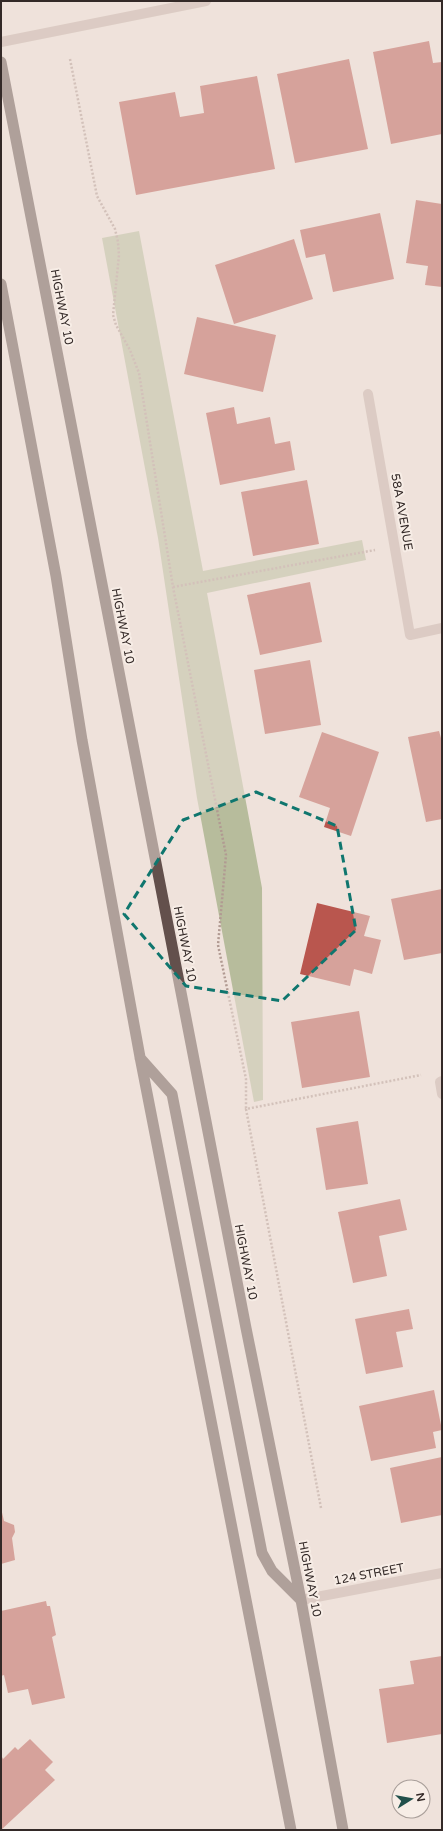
<svg xmlns="http://www.w3.org/2000/svg" width="443" height="1831" font-family="'Varela Round',sans-serif">
  <style>
    .green { fill: #b7bc9c }
    .building { fill: #b9564e }
    .lines { fill: none; stroke-linecap: round; stroke-linejoin: round }
    .path { stroke: #b19a92; stroke-width: 2.5; stroke-dasharray: 2 2; stroke-linecap: butt }
    .minor { stroke: #c5b0a8; stroke-width: 10 }
    .tertiary { stroke: #c5b0a8; stroke-width: 10 }
    .trunk { stroke: #63504c; stroke-width: 11 }
    .marked { fill: none; stroke: #0f766e; stroke-width: 3; stroke-dasharray: 8 5; stroke-linejoin: round }
    .labels { text-anchor: middle; dominant-baseline: central; stroke-width: 4; stroke-linejoin: round; paint-order: stroke }
    .street-label { font-size: 12px; fill: #332927; stroke: #f7ede6 }
  </style>
  <rect width="100%" height="100%" fill="#efe2db"/>
  <!-- green -->
  <path class="green" d="M 139,231 L 203,571 L 362,540 L 366,560 L 207,593 L 262,888 L 263,1100 L 254,1102 L 197,798 L 158,538 L 102,238 Z"/>
  <!-- building -->
  <path class="building" d="M 429,41 L 433,63 L 442,62 L 442,134 L 391,144 L 373,52 Z
    M 349,59 L 368,149 L 295,163 L 277,74 Z
    M 257,76 L 275,169 L 136,195 L 119,102 L 175,92 L 180,117 L 204,113 L 200,86 Z
    M 416,200 L 442,204 L 442,287 L 425,285 L 428,266 L 406,263 Z
    M 380,213 L 394,279 L 333,292 L 325,254 L 306,258 L 300,230 Z
    M 294,239 L 313,299 L 234,324 L 215,265 Z
    M 197,317 L 276,335 L 263,392 L 184,374 Z
    M 234,407 L 237,424 L 270,417 L 275,444 L 290,441 L 295,470 L 220,485 L 206,413 Z
    M 307,480 L 319,544 L 253,556 L 241,492 Z
    M 310,582 L 322,642 L 260,655 L 247,595 Z
    M 310,660 L 321,725 L 265,734 L 254,670 Z
    M 439,731 L 441,738 L 442,737 L 442,819 L 426,822 L 408,737 Z
    M 322,732 L 379,752 L 351,836 L 324,827 L 330,808 L 299,797 Z
    M 442,889 L 442,953 L 404,960 L 391,899 Z
    M 317,903 L 370,916 L 364,936 L 381,940 L 372,974 L 354,969 L 350,986 L 300,974 Z
    M 359,1011 L 370,1077 L 302,1088 L 291,1022 Z
    M 358,1121 L 368,1184 L 326,1190 L 316,1128 Z
    M 400,1199 L 407,1230 L 379,1236 L 387,1276 L 353,1283 L 338,1212 Z
    M 409,1309 L 413,1329 L 396,1332 L 403,1367 L 366,1374 L 355,1319 Z
    M 434,1390 L 442,1430 L 433,1432 L 436,1448 L 371,1461 L 359,1406 Z
    M 442,1457 L 442,1515 L 401,1523 L 390,1468 Z
    M 1,1508 L 4,1521 L 14,1525 L 15,1532 L 12,1538 L 15,1560 L 1,1564 Z
    M 46,1601 L 47,1606 L 50,1606 L 56,1635 L 52,1637 L 65,1698 L 32,1705 L 28,1689 L 8,1693 L 4,1675 L 1,1676 L 1,1611 Z
    M 442,1656 L 442,1734 L 387,1743 L 379,1689 L 414,1684 L 410,1661 Z
    M 30,1739 L 53,1762 L 45,1770 L 55,1780 L 1,1830 L 1,1758 L 2,1757 L 3,1759 L 15,1747 L 18,1750 Z"/>
  <g class="lines">
    <!-- path -->
    <path class="path" d="M 70,59 L 97,196 L 115,229 L 118,242 L 119,255 L 113,315 L 116,325 L 130,350 L 139,373 L 173,587 L 226,855 L 218,945 L 246,1079 L 246,1109
      M 173,587 L 375,550
      M 321,1508 L 246,1109 L 421,1075"/>
    <!-- minor -->
    <path class="minor" d="M 1,42 L 206,1
      M 368,394 L 410,635 L 442,628
      M 442,1081 L 440,1082 L 442,1094"/>
    <!-- tertiary -->
    <path class="tertiary" d="M 301,1600 L 442,1573"/>
    <!-- trunk -->
    <path class="trunk" d="M 1,62 L 246,1328 L 301,1600 L 343,1830
      M 1,284 L 56,576 L 82,740 L 140,1057 L 291,1830
      M 140,1058 L 172,1094 L 262,1553 L 272,1571 L 301,1600"/>
  </g>
  <!-- marked area -->
  <path d="M0 0H443V1831H0ZM 256,792 L 337,826 L 356,930 L 282,1001 L 186,986 L 124,914 L 183,820 Z" fill="#efe2db" fill-opacity=".55" fill-rule="evenodd"/>
  <path class="marked" d="M 256,792 L 337,826 L 356,930 L 282,1001 L 186,986 L 124,914 L 183,820 Z"/>
  <g class="labels">
    <!-- street labels -->
    <g class="street-label">
      <text transform="translate(62 307) rotate(79)">HIGHWAY 10</text>
      <text transform="translate(402 512) rotate(80)">58A AVENUE</text>
      <text transform="translate(123 626) rotate(79)">HIGHWAY 10</text>
      <text transform="translate(185 944) rotate(79)">HIGHWAY 10</text>
      <text transform="translate(246 1262) rotate(79)">HIGHWAY 10</text>
      <text transform="translate(369 1574) rotate(-11)">124 STREET</text>
      <text transform="translate(310 1579) rotate(79)">HIGHWAY 10</text>
    </g>
  </g>
  <!-- border -->
  <rect width="443" height="1831" fill="none" stroke="#332927" stroke-width="4"/>
  <!-- north arrow -->
  <g transform="translate(411 1799) rotate(79)"><circle r="19" fill="#f7ede6" stroke="#a99f9a"/>
  <path d="M0-3L7 15L0 10L-7 15Z" fill="#21504b"/>
  <text y="-6" font-size="11" font-weight="bold" text-anchor="middle" fill="#332927">N</text>
  </g>
</svg>
